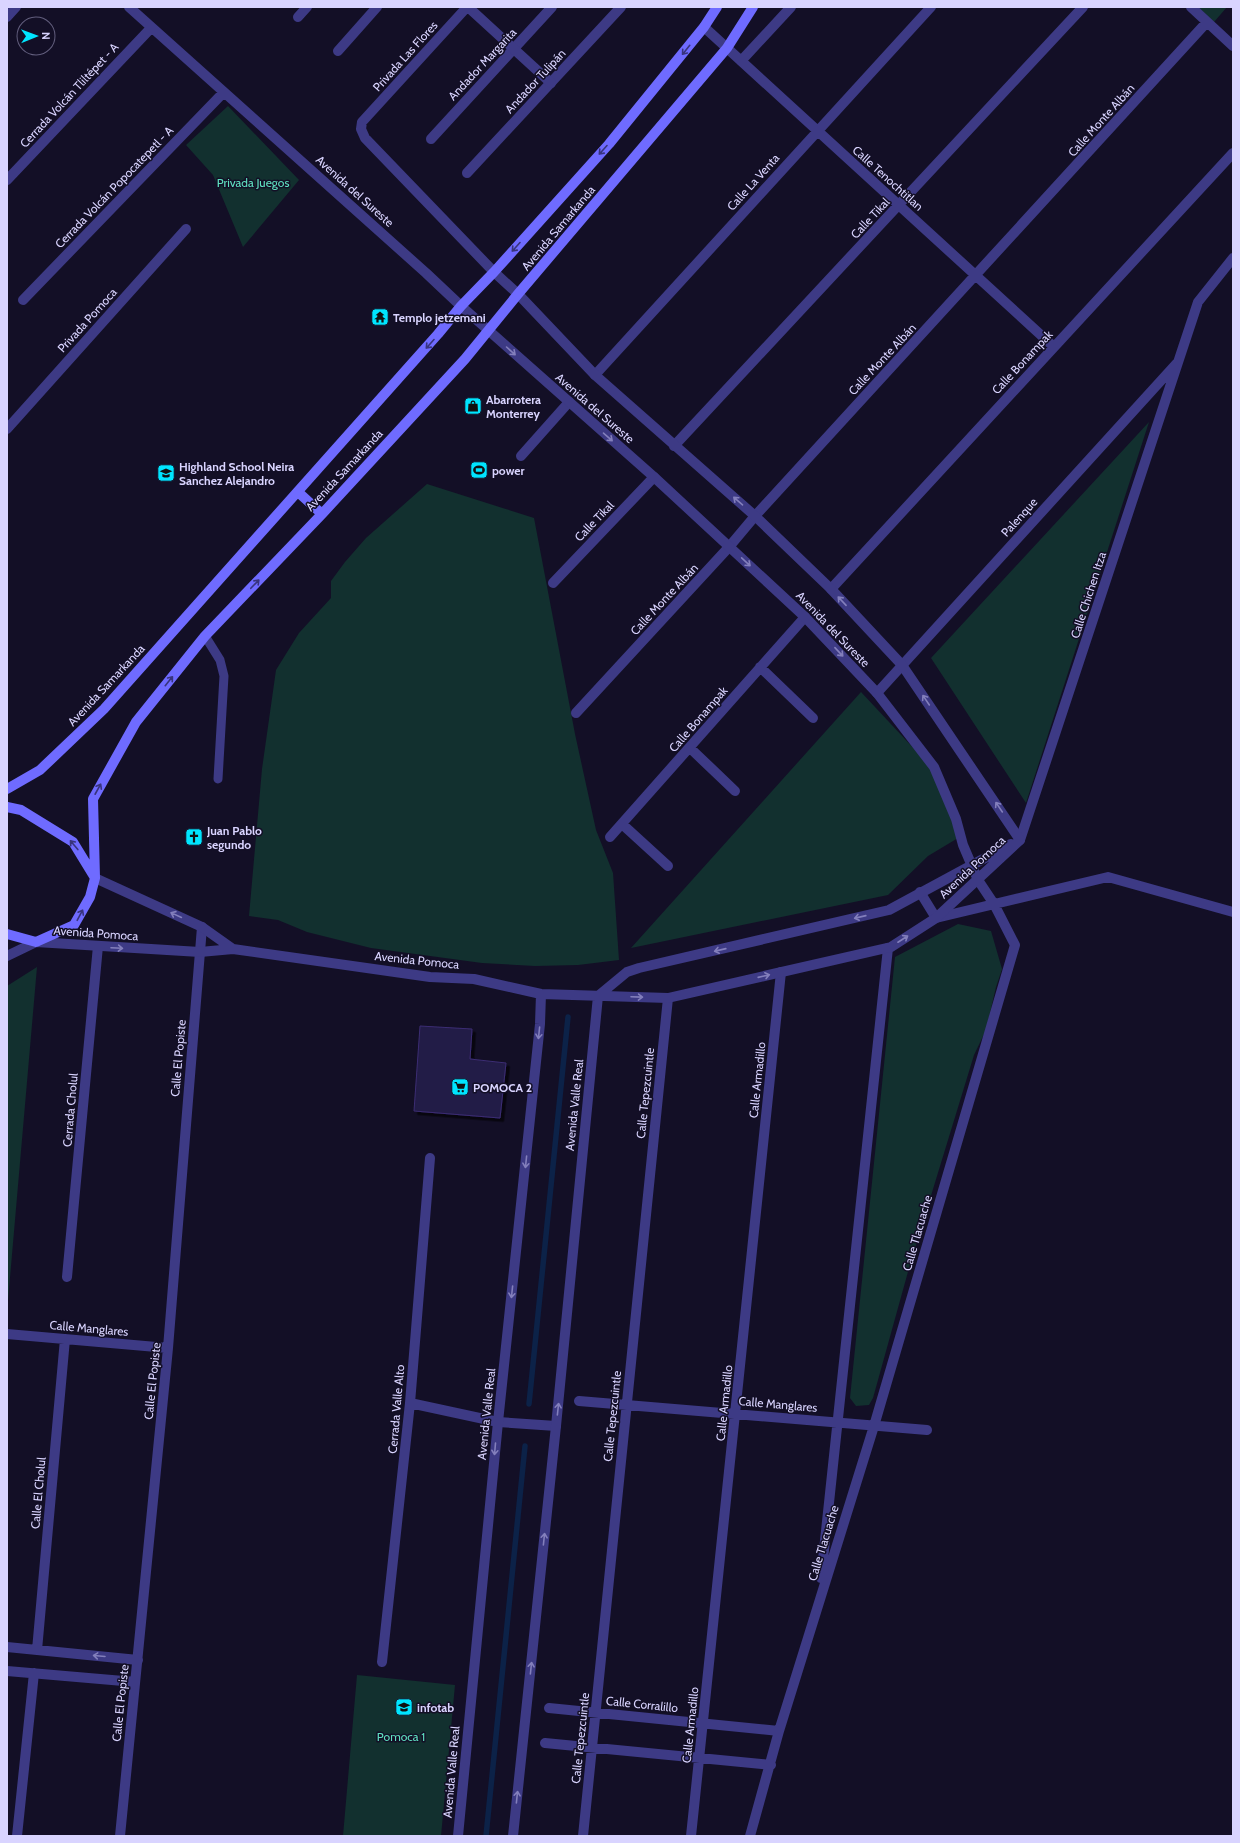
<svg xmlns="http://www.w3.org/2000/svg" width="1240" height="1843" font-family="Cabin,sans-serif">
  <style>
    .green { fill: #12302f }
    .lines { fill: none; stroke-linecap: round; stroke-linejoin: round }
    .stream { stroke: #0c2248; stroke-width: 5.5 }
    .building { fill: #241b47; stroke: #3b2d73; filter: url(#shadow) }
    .service { stroke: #3d3a85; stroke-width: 9 }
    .pedestrian { stroke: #3d3a85; stroke-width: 10 }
    .minor { stroke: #3d3a85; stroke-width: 10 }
    .tertiary { stroke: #3d3a85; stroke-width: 10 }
    .secondary { stroke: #6f6bff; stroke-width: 10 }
    .oneway { stroke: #38347d }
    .oneway2 { stroke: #837fbc }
    .labels { text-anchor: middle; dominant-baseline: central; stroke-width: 3; stroke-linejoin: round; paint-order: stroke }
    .street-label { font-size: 12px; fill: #d9d4ff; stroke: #130f26 }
    .park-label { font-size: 12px; fill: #5fe0c0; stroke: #130f26 }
    .poi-label { font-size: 12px; font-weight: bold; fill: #d9d4ff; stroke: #130f26; text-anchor: start }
  </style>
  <defs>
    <filter id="shadow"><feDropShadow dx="3.5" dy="3.5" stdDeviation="0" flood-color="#0009"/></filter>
  </defs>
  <rect width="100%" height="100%" fill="#130f26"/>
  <!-- green -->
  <path class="green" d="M 1198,7 L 1227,7 L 1214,22 Z
    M 228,106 L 299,180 L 243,247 L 213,175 L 186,145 Z
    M 1149,422 L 1026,803 L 931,658 Z
    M 427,484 L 534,518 L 575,734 L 596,830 L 613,873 L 619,960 L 578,965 L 535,966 L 482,963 L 371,948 L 307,932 L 278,920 L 249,916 L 262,769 L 276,670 L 299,633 L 331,598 L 331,581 L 345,562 L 366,538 Z
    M 861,692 L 932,768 L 944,793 L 958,838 L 928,856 L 888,895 L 631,948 Z
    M 958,924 L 991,931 L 1002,969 L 996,987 L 986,1030 L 974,1055 L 911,1261 L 873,1398 L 869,1405 L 856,1406 L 850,1398 L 895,957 Z
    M 37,967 L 7,1312 L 7,986 Z
    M 357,1675 L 455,1685 L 441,1836 L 343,1836 Z"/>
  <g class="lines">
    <!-- stream -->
    <path class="stream" d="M 529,1404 L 568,1017
      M 486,1836 L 525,1446"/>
  </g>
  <!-- building -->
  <path class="building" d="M 420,1026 L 472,1029 L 470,1059 L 506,1063 L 500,1118 L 414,1111 Z"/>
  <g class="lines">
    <!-- service -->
    <path class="service" d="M 205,636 L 220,660 L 224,676 L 218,779"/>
    <!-- pedestrian -->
    <path class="pedestrian" d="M 298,17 L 307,7
      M 338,51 L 377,7
      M 431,139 L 552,7
      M 467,173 L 621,7"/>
    <!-- minor -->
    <path class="minor" d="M 129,7 L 426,273 L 461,306
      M 467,7 L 362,122 L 361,129 L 365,138 L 494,272
      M 468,7 L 551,83
      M 1191,7 L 1233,46
      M 7,17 L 16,7
      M 704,27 L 1054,347
      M 741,61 L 791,7
      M 7,180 L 151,28
      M 23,300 L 224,92
      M 595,375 L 931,7
      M 7,429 L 186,229
      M 674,446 L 1083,7
      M 521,456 L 569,402
      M 553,583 L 654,477
      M 831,589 L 1233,153
      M 760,667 L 813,718
      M 877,693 L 1177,363
      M 576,713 L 729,547 L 755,516 L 1207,22
      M 690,748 L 735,791
      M 622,824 L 668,866
      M 610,837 L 805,617
      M 1020,840 L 1198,302 L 1233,258
      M 920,892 L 936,918 L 1108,877 L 1233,912
      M 67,1277 L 98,946
      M 7,1334 L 168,1348
      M 579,1401 L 927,1430
      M 410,1403 L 498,1422 L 556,1426
      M 821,1578 L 888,948
      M 7,1647 L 138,1660
      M 37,1650 L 65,1339
      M 382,1662 L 410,1403 L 430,1158
      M 7,1671 L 135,1682
      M 549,1708 L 779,1731
      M 545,1743 L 771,1765
      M 17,1836 L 34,1673
      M 120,1836 L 168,1348 L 202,927
      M 583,1836 L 668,998
      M 691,1836 L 781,972
      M 750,1836 L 779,1731 L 874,1426 L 1015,945 L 994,904 L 978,880"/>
    <!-- tertiary -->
    <path class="tertiary" d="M 494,272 L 518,294 L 595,375 L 755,516 L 831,589 L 902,665 L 1020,840
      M 461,306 L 654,477 L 805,617 L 877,693 L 934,767 L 956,819 L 963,845 L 978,880
      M 95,878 L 202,927 L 233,949
      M 7,956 L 36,942 L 200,952 L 233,949 L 430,977 L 474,979 L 541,994 L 668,998 L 891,947 L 936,918 L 1020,840
      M 598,996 L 627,972 L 639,968 L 889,910 L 1011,844
      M 458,1836 L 498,1422 L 540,1024 L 541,994
      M 513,1836 L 556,1426 L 598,996"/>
    <!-- secondary -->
    <path class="secondary" d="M 298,492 L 322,514
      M 7,789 L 40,770 L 104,709 L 438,334 L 461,306 L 494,272 L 609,144 L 704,27 L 717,7
      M 7,807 L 21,810 L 73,842 L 95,878
      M 7,934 L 36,942 L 74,925 L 90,897 L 95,878 L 93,799 L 136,722 L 205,636 L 322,514 L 465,359 L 518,294 L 727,48 L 753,7"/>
  </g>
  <!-- one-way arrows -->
  <defs><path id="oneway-shaft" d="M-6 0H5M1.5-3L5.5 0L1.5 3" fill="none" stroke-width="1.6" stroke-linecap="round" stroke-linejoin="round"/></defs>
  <g class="oneway">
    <use href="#oneway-shaft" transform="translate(686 50) rotate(129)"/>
    <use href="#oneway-shaft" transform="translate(603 150) rotate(132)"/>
    <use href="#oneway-shaft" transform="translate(516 247) rotate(132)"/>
    <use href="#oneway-shaft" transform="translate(430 344) rotate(132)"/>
    <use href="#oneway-shaft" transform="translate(255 584) rotate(-46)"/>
    <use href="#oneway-shaft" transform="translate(169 681) rotate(-51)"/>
    <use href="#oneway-shaft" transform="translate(98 789) rotate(-61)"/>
    <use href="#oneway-shaft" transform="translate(74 845) rotate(-130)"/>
    <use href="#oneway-shaft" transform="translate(80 915) rotate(-62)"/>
  </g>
  <g class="oneway2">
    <use href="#oneway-shaft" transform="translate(511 351) rotate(42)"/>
    <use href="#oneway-shaft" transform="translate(608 437) rotate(41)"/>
    <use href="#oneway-shaft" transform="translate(738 501) rotate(-139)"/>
    <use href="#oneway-shaft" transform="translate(746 562) rotate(43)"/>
    <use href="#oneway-shaft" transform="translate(842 601) rotate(-133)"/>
    <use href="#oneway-shaft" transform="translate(839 652) rotate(47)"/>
    <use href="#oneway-shaft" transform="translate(926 700) rotate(-124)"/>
    <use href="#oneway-shaft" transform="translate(999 807) rotate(-124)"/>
    <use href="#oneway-shaft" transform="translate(176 915) rotate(-155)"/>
    <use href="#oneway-shaft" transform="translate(860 917) rotate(167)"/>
    <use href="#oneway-shaft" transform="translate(903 939) rotate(-33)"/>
    <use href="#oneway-shaft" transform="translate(117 948) rotate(3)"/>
    <use href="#oneway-shaft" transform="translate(720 950) rotate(167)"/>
    <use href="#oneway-shaft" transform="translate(764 976) rotate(-13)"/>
    <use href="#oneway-shaft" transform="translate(637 997) rotate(2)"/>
    <use href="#oneway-shaft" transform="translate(539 1033) rotate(96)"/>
    <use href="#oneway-shaft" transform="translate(526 1162) rotate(96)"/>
    <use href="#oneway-shaft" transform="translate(512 1292) rotate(96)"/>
    <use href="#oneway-shaft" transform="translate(558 1409) rotate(-84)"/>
    <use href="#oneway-shaft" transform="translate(495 1449) rotate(95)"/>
    <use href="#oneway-shaft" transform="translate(544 1539) rotate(-84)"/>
    <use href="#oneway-shaft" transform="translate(99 1656) rotate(-175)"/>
    <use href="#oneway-shaft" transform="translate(531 1668) rotate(-84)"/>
    <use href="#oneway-shaft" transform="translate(517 1797) rotate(-84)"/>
  </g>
  <!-- icons -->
  <defs>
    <symbol id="temple-square" viewBox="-11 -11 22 22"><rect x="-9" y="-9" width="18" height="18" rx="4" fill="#00e5ff" stroke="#130f26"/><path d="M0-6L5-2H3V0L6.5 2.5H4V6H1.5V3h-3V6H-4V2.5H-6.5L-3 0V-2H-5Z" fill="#111"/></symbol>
    <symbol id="shop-square" viewBox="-11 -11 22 22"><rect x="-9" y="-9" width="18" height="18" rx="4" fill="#00e5ff" stroke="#130f26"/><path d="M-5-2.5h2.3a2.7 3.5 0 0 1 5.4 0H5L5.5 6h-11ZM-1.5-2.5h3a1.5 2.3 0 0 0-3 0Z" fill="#111"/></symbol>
    <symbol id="stadium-square" viewBox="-11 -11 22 22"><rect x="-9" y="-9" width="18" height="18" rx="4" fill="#00e5ff" stroke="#130f26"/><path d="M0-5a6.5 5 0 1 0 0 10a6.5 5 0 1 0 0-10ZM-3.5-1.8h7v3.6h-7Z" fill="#111"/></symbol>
    <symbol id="school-square" viewBox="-11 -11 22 22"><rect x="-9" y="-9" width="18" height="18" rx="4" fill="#00e5ff" stroke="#130f26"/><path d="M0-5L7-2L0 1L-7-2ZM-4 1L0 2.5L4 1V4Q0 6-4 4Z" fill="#111"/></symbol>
    <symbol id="church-square" viewBox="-11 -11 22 22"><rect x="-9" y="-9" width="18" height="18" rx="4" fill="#00e5ff" stroke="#130f26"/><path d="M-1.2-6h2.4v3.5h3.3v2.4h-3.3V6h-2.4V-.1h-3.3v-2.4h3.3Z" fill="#111"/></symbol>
    <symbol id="supermarket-square" viewBox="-11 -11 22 22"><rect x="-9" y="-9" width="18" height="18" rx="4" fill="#00e5ff" stroke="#130f26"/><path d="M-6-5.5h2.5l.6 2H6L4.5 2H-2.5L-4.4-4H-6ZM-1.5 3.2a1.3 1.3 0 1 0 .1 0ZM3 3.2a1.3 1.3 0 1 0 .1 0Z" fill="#111"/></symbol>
  </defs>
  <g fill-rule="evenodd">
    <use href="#temple-square" x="370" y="307" width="20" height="20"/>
    <use href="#shop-square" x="463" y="396" width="20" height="20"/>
    <use href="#stadium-square" x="469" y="460" width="20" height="20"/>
    <use href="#school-square" x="156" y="463" width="20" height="20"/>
    <use href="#church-square" x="184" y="827" width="20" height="20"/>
    <use href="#supermarket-square" x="450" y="1077" width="20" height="20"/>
    <use href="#school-square" x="394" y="1697" width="20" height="20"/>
  </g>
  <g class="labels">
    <!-- street labels -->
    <g class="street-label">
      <text transform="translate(405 56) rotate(-48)">Privada Las Flores</text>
      <text transform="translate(482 64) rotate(-47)">Andador Margarita</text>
      <text transform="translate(535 81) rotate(-47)">Andador Tulipán</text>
      <text transform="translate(69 95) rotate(-47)">Cerrada Volcán Tliltépet - A</text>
      <text transform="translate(1101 120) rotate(-48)">Calle Monte Albán</text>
      <text transform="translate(888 178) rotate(42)">Calle Tenochtitlan</text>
      <text transform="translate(753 182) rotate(-48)">Calle La Venta</text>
      <text transform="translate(114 187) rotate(-46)">Cerrada Volcán Popocatepetl - A</text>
      <text transform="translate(355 191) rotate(42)">Avenida del Sureste</text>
      <text transform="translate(870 218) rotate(-47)">Calle Tikal</text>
      <text transform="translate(558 228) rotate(-50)">Avenida Samarkanda</text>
      <text transform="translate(87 320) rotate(-48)">Privada Pomoca</text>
      <text transform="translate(882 359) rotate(-47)">Calle Monte Albán</text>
      <text transform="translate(1022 362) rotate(-47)">Calle Bonampak</text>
      <text transform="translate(595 408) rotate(41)">Avenida del Sureste</text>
      <text transform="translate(344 470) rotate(-47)">Avenida Samarkanda</text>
      <text transform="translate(1019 517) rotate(-48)">Palenque</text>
      <text transform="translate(594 521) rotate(-46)">Calle Tikal</text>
      <text transform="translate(1088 595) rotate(-72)">Calle Chichen Itza</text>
      <text transform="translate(664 599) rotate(-47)">Calle Monte Albán</text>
      <text transform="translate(833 629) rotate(46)">Avenida del Sureste</text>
      <text transform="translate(106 685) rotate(-47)">Avenida Samarkanda</text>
      <text transform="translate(698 719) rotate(-49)">Calle Bonampak</text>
      <text transform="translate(972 867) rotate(-43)">Avenida Pomoca</text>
      <text transform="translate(96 933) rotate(4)">Avenida Pomoca</text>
      <text transform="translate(417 960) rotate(6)">Avenida Pomoca</text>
      <text transform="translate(178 1058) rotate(-85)">Calle El Popiste</text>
      <text transform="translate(757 1080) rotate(-84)">Calle Armadillo</text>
      <text transform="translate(645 1093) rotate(-84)">Calle Tepezcuintle</text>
      <text transform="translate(574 1105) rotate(-84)">Avenida Valle Real</text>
      <text transform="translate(70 1110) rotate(-85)">Cerrada Cholul</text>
      <text transform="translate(917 1233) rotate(-74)">Calle Tlacuache</text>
      <text transform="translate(89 1328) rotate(5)">Calle Manglares</text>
      <text transform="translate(152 1381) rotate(-84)">Calle El Popiste</text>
      <text transform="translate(724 1403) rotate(-84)">Calle Armadillo</text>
      <text transform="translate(778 1404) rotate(5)">Calle Manglares</text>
      <text transform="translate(396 1409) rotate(-85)">Cerrada Valle Alto</text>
      <text transform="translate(486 1414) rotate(-84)">Avenida Valle Real</text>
      <text transform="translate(612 1416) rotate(-84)">Calle Tepezcuintle</text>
      <text transform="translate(38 1493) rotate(-85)">Calle El Cholul</text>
      <text transform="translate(823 1543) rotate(-73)">Calle Tlacuache</text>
      <text transform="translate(120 1703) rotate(-84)">Calle El Popiste</text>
      <text transform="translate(642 1704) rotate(6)">Calle Corralillo</text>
      <text transform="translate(690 1725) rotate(-84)">Calle Armadillo</text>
      <text transform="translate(580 1738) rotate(-84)">Calle Tepezcuintle</text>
      <text transform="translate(451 1772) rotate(-85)">Avenida Valle Real</text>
    </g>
    <!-- park labels -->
    <g class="park-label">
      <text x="253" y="182">Privada Juegos</text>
      <text x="401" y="1736">Pomoca 1</text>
    </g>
    <!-- poi labels -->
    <g class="poi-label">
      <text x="393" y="317">Templo jetzemani</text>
      <text x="486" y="399">Abarrotera<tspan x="486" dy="14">Monterrey</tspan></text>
      <text x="179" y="466">Highland School Neira<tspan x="179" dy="14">Sanchez Alejandro</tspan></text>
      <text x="492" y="470">power</text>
      <text x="207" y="830">Juan Pablo<tspan x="207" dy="14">segundo</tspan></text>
      <text x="473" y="1087">POMOCA 2</text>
      <text x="417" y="1707">infotab</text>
    </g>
  </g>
  <!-- border -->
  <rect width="1240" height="1843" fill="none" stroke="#d9d4ff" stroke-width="16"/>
  <!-- north arrow -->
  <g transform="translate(36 36) rotate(89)"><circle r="19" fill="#130f26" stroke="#625e7d"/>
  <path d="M0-3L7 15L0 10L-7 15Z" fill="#00e5ff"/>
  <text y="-6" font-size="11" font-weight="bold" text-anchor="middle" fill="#d9d4ff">N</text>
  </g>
</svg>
